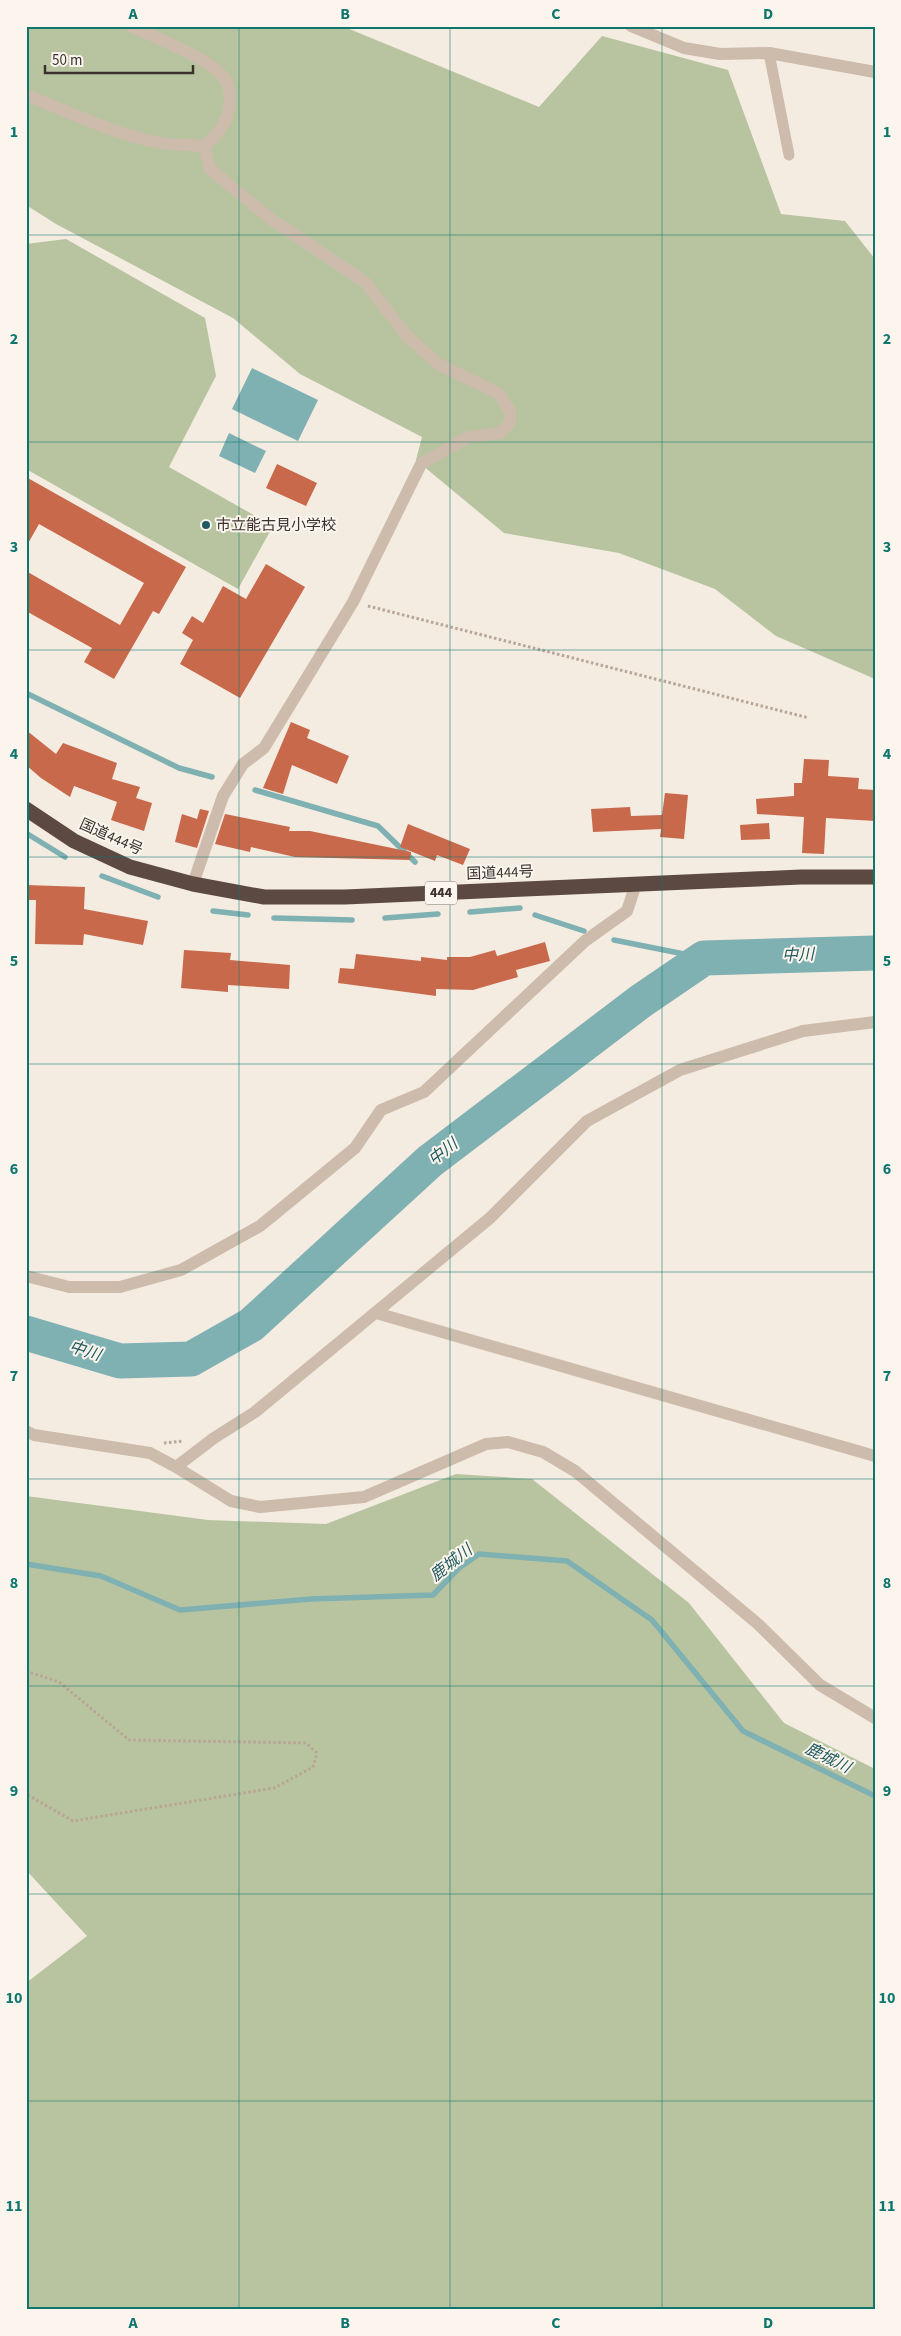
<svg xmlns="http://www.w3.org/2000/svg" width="901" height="2336" font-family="'Source Sans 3','Noto Sans JP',sans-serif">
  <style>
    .green { fill: #b8c4a0 }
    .water { fill: #7fb0b2 }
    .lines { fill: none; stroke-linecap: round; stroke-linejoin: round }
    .stream { stroke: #7fb0b2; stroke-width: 5.5 }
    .river { stroke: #7fb0b2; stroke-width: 35 }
    .building { fill: #c8694b }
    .path { stroke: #b9a596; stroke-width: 3; stroke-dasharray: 2.5 2.5; stroke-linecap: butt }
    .lane { stroke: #cdbbac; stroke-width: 11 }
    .street { stroke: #cdbbac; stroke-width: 12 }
    .highway { stroke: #5c4a42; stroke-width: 15 }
    .grid { fill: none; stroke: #0f766e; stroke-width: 1; stroke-opacity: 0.55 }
    .poi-dot { fill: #1f5a5e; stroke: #fbf5ee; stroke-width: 2 }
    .labels { text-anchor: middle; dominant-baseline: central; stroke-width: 4; stroke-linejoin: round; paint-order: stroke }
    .shield { fill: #fbf5ee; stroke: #756b66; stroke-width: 1 }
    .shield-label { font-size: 14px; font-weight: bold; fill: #3b302b }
    .poi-label { font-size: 15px; fill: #3b302b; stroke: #fbf5ee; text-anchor: start }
    .street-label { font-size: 15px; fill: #3b302b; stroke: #fbf5ee }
    .water-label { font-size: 16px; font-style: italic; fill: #1f5a5e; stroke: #fbf5ee }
    .neatline { fill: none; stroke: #0f766e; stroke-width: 2 }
    .grid-label { font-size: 16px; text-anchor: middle; font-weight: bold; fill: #0f766e }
  </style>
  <rect width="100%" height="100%" fill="#f4ebe1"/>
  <!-- green -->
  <path class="green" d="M 26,26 L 342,26 L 539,107 L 602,36 L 728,70 L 781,214 L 845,221 L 875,259 L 875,679 L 776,636 L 715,589 L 619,553 L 504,533 L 416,460 L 422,437 L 300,374 L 233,318 L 56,224 L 26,205 Z
    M 66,239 L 205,318 L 216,376 L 169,467 L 273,526 L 238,589 L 26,469 L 26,244 Z
    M 456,1474 L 532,1479 L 689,1603 L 784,1723 L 875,1769 L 875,2310 L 26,2310 L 26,1983 L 87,1936 L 26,1870 L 26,1496 L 208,1520 L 326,1524 Z"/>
  <!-- water -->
  <path class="water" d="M 252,368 L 318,400 L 298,441 L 232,409 Z
    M 229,433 L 266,451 L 255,473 L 219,456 Z"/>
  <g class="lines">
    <!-- stream -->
    <path class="stream" d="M 26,693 L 179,768 L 212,777
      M 255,790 L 378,826 L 415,862
      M 26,833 L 65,857
      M 102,876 L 158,897
      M 213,911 L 248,915
      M 470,912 L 520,908
      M 535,915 L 584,931
      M 274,918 L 352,920
      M 385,918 L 438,914
      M 614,940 L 704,958
      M 26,1564 L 101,1576 L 180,1610 L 311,1599 L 433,1595 L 459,1568 L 479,1554 L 567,1561 L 652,1620 L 743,1731 L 875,1796"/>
    <!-- river -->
    <path class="river" d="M 26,1333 L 120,1361 L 191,1359 L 251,1325 L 430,1161 L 641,1001 L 704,958 L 875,953"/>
  </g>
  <!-- building -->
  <path class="building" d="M 277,464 L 317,483 L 306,506 L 266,488 Z
    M 26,477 L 186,567 L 159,614 L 153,611 L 114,679 L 84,662 L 92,648 L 26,611 L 26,571 L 120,625 L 144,583 L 39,524 L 26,547 Z
    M 266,564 L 305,587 L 240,698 L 180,664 L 193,640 L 182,633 L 192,616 L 203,623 L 223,586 L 246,599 Z
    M 291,722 L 310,730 L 307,738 L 349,756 L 337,784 L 292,765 L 283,794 L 263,788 Z
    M 26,730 L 56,754 L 63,743 L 117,763 L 112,779 L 140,787 L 136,798 L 152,803 L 144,831 L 111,820 L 117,802 L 74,786 L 70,797 L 41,778 L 26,765 Z
    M 804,759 L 829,760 L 828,776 L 859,778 L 858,789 L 875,790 L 875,821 L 826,818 L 824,854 L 802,853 L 804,817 L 757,814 L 756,799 L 794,796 L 794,783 L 802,783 Z
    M 665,793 L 688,795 L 684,839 L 660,837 L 661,829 L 593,832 L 591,809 L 630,807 L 631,816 L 662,815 Z
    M 200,809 L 209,811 L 197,848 L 175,842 L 182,814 L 197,819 Z
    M 225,814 L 290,827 L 289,831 L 310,831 L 411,852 L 410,860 L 295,857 L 251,847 L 250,852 L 215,844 Z
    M 769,823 L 770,839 L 741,840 L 740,825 Z
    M 408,824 L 470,849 L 463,865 L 437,855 L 435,861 L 400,847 Z
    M 26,885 L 85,887 L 84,909 L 148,921 L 143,945 L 84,934 L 83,945 L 35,944 L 36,900 L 26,900 Z
    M 545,942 L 550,961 L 516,970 L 518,977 L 473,990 L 436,989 L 436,996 L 338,983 L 340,968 L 354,969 L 356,954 L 421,961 L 421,957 L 447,960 L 447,957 L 470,957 L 495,950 L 497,956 Z
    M 184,950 L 231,953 L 230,960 L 290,965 L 289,989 L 228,985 L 228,992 L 181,988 Z"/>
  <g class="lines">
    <!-- path -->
    <path class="path" d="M 368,606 L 809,718
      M 164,1443 L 183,1441
      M 26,1671 L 59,1682 L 129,1740 L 306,1743 L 317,1753 L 313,1767 L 274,1788 L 73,1821 L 26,1794"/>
    <!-- lane -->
    <path class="lane" d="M 769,53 L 789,155"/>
    <!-- street -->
    <path class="street" d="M 631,26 L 684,48 L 720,54 L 769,53 L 875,72
      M 26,95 C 70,112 115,135 162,143 C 175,146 190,144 204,146 C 215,138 222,129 227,116 C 231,105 232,90 225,79 C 210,58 156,38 131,26
      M 193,884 L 223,796 L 243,764 L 264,748 L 353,602 L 421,464 L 468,437 L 500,433 L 510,423 L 510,411 L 498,393 L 438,364 L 407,336 L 365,282 L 271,219 L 210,169 L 204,146
      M 26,1276 L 69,1287 L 120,1287 L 181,1270 L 260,1226 L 355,1148 L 381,1110 L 424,1092 L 585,941 L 627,911 L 636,884
      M 376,1313 L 875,1456
      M 26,1431 L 34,1435 L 150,1453 L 176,1467 L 214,1438 L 255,1412 L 490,1218 L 587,1121 L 680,1070 L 803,1031 L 875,1022
      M 176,1467 L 231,1501 L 260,1507 L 364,1497 L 486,1444 L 508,1442 L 543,1452 L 575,1471 L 758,1624 L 820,1685 L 875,1718"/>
    <!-- highway -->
    <path class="highway" d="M 26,809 L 74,841 L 130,867 L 193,884 L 264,897 L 345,897 L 801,877 L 875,877"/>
  </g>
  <!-- grid -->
  <path class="grid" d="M 239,26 L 239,2310M 450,26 L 450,2310M 662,26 L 662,2310M 26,235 L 875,235M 26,442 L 875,442M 26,650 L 875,650M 26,857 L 875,857M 26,1064 L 875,1064M 26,1272 L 875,1272M 26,1479 L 875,1479M 26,1686 L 875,1686M 26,1894 L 875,1894M 26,2101 L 875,2101"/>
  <!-- markers -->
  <circle class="poi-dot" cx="206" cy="525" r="5"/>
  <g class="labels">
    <!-- shield labels -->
    <rect class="shield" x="425" y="881.5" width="32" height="23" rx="4"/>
    <g class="shield-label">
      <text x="441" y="893">444</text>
    </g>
    <!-- poi labels -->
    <g class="poi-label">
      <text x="216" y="525">市立能古見小学校</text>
    </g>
    <!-- street labels -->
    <g class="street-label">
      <text transform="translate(111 837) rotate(24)">国道444号</text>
      <text transform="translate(500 873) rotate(-2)">国道444号</text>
    </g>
    <!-- water labels -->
    <g class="water-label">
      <text transform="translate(798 955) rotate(-2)">中川</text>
      <text transform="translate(443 1152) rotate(-38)">中川</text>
      <text transform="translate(85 1351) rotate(17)">中川</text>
      <text transform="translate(451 1563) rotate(-38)">鹿城川</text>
      <text transform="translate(828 1758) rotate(26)">鹿城川</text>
    </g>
  </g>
  <!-- border -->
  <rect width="901" height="2336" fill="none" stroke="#fbf5ee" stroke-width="55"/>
  <!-- scale -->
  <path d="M45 65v8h148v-8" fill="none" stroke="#3b302b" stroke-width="2.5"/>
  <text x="52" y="65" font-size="15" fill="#3b302b" stroke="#fbf5ee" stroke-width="4" paint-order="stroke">50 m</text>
  <rect x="28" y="28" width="846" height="2280" class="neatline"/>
  <g class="grid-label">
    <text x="133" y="19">A</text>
    <text x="345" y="19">B</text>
    <text x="556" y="19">C</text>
    <text x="768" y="19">D</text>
    <text x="14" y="137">1</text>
    <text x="887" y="137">1</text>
    <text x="14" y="344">2</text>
    <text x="887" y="344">2</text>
    <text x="14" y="552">3</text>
    <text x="887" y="552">3</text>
    <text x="14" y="759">4</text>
    <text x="887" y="759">4</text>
    <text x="14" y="966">5</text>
    <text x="887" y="966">5</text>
    <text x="14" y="1174">6</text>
    <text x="887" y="1174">6</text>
    <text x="14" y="1381">7</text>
    <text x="887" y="1381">7</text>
    <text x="14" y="1588">8</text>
    <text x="887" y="1588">8</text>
    <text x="14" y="1796">9</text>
    <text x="887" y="1796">9</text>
    <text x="14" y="2003">10</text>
    <text x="887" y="2003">10</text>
    <text x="14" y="2211">11</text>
    <text x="887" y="2211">11</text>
    <text x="133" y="2328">A</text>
    <text x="345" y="2328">B</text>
    <text x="556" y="2328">C</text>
    <text x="768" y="2328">D</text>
  </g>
</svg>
